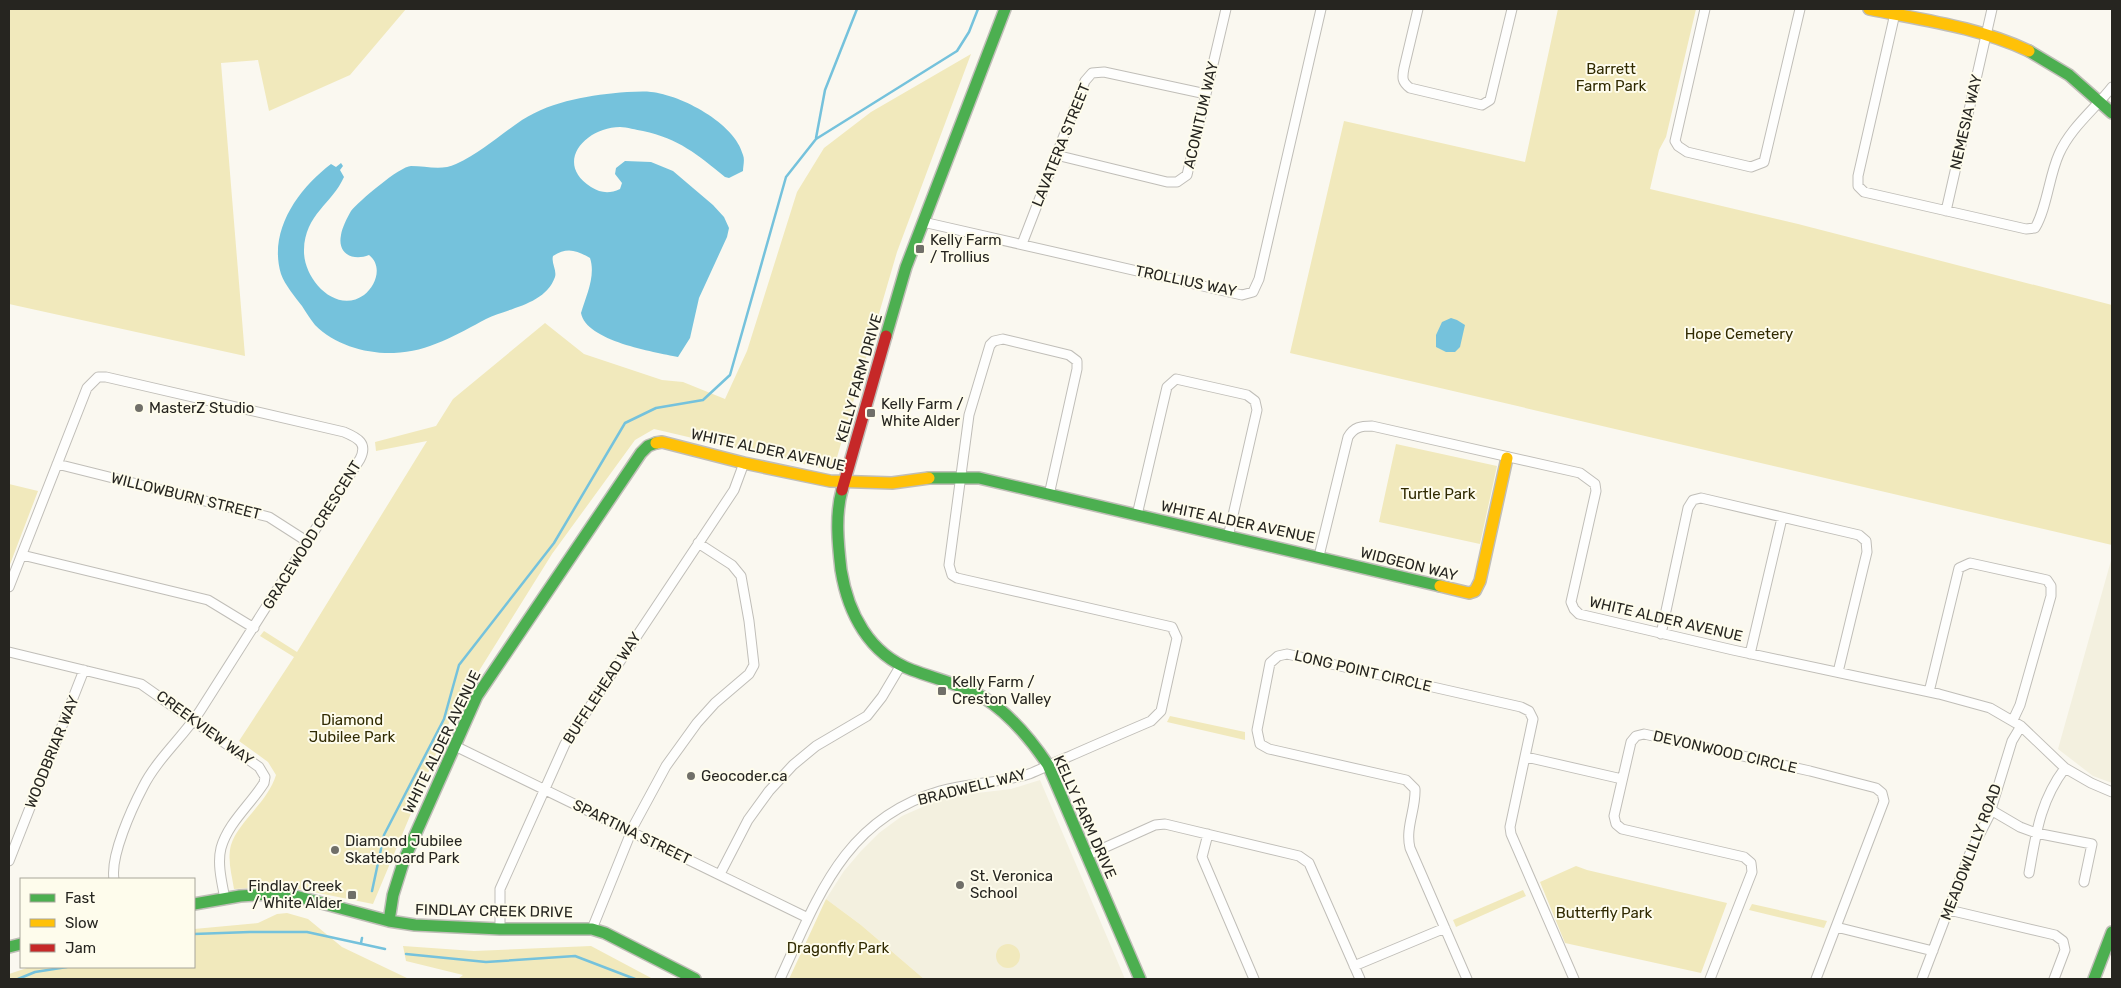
<svg xmlns="http://www.w3.org/2000/svg" width="2121" height="988" font-family="Rubik,sans-serif">
  <style>
    .built { fill: #f3f0df }
    .green { fill: #f1e9bc }
    .water { fill: #75c2dc }
    .lines { fill: none; stroke-linecap: round; stroke-linejoin: round }
    .stream { stroke: #75c2dc; stroke-width: 2.5 }
    .street-casing { stroke: #c0beb8; stroke-width: 11 }
    .fast-casing { stroke: #c0beb8; stroke-width: 14 }
    .slow-casing { stroke: #c0beb8; stroke-width: 14 }
    .jam-casing { stroke: #c0beb8; stroke-width: 14 }
    .street { stroke: #fefefd; stroke-width: 9 }
    .fast { stroke: #4caf50; stroke-width: 11 }
    .slow { stroke: #ffc107; stroke-width: 11 }
    .jam { stroke: #c62828; stroke-width: 11 }
    .poi-dot { fill: #706f69; stroke: #fefcec; stroke-width: 2 }
    .labels { text-anchor: middle; dominant-baseline: central; stroke-width: 4; stroke-linejoin: round; paint-order: stroke }
    .park-label { font-size: 15px; fill: #302a01; stroke: #fefcec }
    .street-label { font-size: 15px; fill: #262520; stroke: #fefcec }
    .poi-label { font-size: 15px; fill: #262520; stroke: #fefcec; text-anchor: start }
  </style>
  <rect width="100%" height="100%" fill="#faf8f0"/>
  <!-- built -->
  <path class="built" d="M 2112,557 L 2112,783 L 2093,776 L 2058,749 Z
    M 1040,780 L 1125,979 L 924,979 L 861,925 L 826,899 L 844,871 L 861,851 L 879,833 L 902,816 L 936,801 L 960,795 L 1011,789 Z"/>
  <!-- green -->
  <path class="green" d="M 9,9 L 406,9 L 350,75 L 269,111 L 258,60 L 221,63 L 245,356 L 9,304 Z
    M 1558,9 L 1696,9 L 1666,137 L 1659,150 L 1650,189 L 1798,224 L 2112,305 L 2112,545 L 1290,353 L 1344,121 L 1525,162 Z
    M 971,54 L 897,252 L 833,471 L 654,429 L 635,440 L 552,554 L 454,711 L 373,904 L 283,886 L 234,889 C 232,875 227,860 231,845 C 238,822 268,802 276,775 L 268,762 L 239,741 L 294,657 L 260,636 L 264,631 L 297,652 L 427,441 L 376,451 L 375,442 L 436,426 L 453,399 L 545,323 L 584,354 L 662,380 L 683,382 L 725,399 L 747,351 L 797,192 L 824,148 L 871,112 Z
    M 1396,444 L 1497,466 L 1480,544 L 1379,522 Z
    M 9,484 L 38,491 L 9,567 Z
    M 1170,716 L 1245,732 L 1245,740 L 1167,722 Z
    M 1576,866 L 1587,870 L 1727,903 L 1701,973 L 1565,943 L 1540,882 Z
    M 1523,890 L 1526,896 L 1456,927 L 1453,920 Z
    M 826,899 L 861,925 L 924,979 L 789,979 Z
    M 1752,904 L 1827,921 L 1824,928 L 1749,910 Z
    M 287,913 L 308,919 L 342,947 L 409,979 L 9,979 L 9,974 L 30,967 L 194,967 L 194,929 L 258,923 L 277,914 Z
    M996 956a12 12 0 1 1 24 0a12 12 0 1 1-24 0Z
    M 403,946 L 474,951 L 591,946 L 653,979 L 458,979 L 463,975 L 406,961 Z"/>
  <!-- water -->
  <path class="water" d="M 627,92 C 635,92 643,91 651,92 C 681,95 735,123 743,155 C 745,160 743,166 743,171 L 729,178 L 725,177 C 697,154 679,139 643,131 C 636,130 627,127 620,127 C 586,127 553,163 591,187 C 601,193 609,194 620,189 L 622,183 L 615,174 L 616,168 L 625,161 L 651,162 L 673,171 L 713,205 L 724,217 L 729,228 L 727,237 L 699,298 L 690,338 L 678,357 C 654,352 586,341 581,313 C 586,296 596,276 590,258 C 576,250 567,247 553,256 C 551,263 557,270 555,277 C 545,305 508,308 486,319 C 458,334 428,352 394,353 C 366,354 335,345 315,325 C 310,319 306,312 302,306 C 295,297 285,285 281,274 C 268,231 298,189 331,164 L 336,167 L 341,163 L 343,166 L 340,170 L 344,177 C 332,204 305,214 304,250 C 303,279 336,315 364,295 C 376,286 383,266 369,255 C 354,261 337,255 341,235 C 342,228 347,218 351,211 C 358,202 400,166 411,166 C 426,166 442,171 456,164 C 480,153 500,135 522,120 C 554,100 591,95 627,92 Z
    M 1451,318 L 1457,320 L 1465,325 L 1460,347 L 1455,352 L 1446,352 L 1436,347 L 1436,335 L 1442,322 Z"/>
  <g class="lines">
    <!-- stream -->
    <path class="stream" d="M 816,138 L 825,90 L 857,9
      M 372,891 L 384,835 L 444,719 L 459,665 L 554,543 L 625,423 L 656,408 L 703,400 L 730,375 L 786,177 L 816,139 L 957,51 L 969,32 L 978,9
      M 194,934 L 250,932 L 307,932 L 385,949
      M 361,943 L 362,938
      M 406,954 L 486,962 L 575,956 L 635,979
      M 18,979 L 35,972 L 67,967"/>
    <defs>
      <path id="street" d="M 1418,9 L 1404,68 C 1402,78 1402,82 1410,88 L 1482,105 L 1490,100 L 1512,9
        M 1705,9 L 1675,141 L 1678,146 L 1687,152 L 1751,167 L 1764,162 L 1800,9
        M 1896,9 L 1858,176 L 1858,186 L 1864,192 L 2026,229 L 2035,228 C 2047,208 2049,176 2059,154 C 2071,127 2095,109 2112,87
        M 1056,155 L 1167,182 L 1177,182 L 1187,175 L 1226,9
        M 1946,211 L 1992,9
        M 923,222 L 1242,295 L 1253,292 L 1259,279 L 1321,9
        M 1022,244 L 1085,81 L 1092,73 L 1104,72 L 1206,94
        M 57,464 L 269,517 L 308,542
        M 1137,515 L 1167,387 L 1176,379 L 1247,395 L 1255,401 L 1257,410 L 1228,537
        M 22,555 L 208,600 L 254,628
        M 1319,556 L 1348,437 C 1354,427 1361,426 1372,426 L 1580,473 L 1595,484 L 1596,491 L 1571,602 L 1574,609 L 1579,614 L 1733,650 L 1939,694 L 1990,708 L 2021,726 L 2065,768 L 2091,783 L 2112,792
        M 9,587 L 87,388 L 98,377 L 106,377 L 344,432 C 358,438 368,443 360,459 C 307,543 254,627 200,711 C 183,737 157,759 143,787 C 132,808 110,856 114,879
        M 1661,634 L 1688,508 L 1693,500 L 1701,498 L 1859,535 L 1866,541 L 1867,552 L 1838,672
        M 9,652 L 141,684 L 259,767 L 265,777 L 264,783 C 250,805 228,823 221,848 C 217,864 222,883 225,899
        M 1750,654 L 1782,518
        M 1929,692 L 1959,568 L 1970,563 L 2047,580 L 2051,586 L 2051,596 L 2020,705 L 2013,720
        M 455,746 L 808,918
        M 1526,757 L 1622,779
        M 1991,810 L 2020,827 L 2036,833 L 2092,844 L 2084,882
        M 1208,834 L 1202,857 L 1254,979
        M 1086,856 L 1155,825 L 1165,824 L 1299,856 L 1309,863 L 1360,979
        M 9,861 L 84,670
        M 2029,873 C 2036,834 2040,801 2065,768
        M 720,874 L 748,820 L 769,791 L 793,765 L 816,746 L 867,716 L 882,697 L 901,665
        M 1949,910 L 2055,935 L 2063,941 L 2065,950 L 2054,979
        M 1836,927 L 1933,951
        M 500,929 L 500,889 L 565,744 L 734,490 L 744,463
        M 592,929 L 634,825 L 666,766 L 697,723 L 715,703 L 749,674 L 754,665 L 749,621 L 741,576 L 732,565 L 698,543
        M 1354,966 L 1445,928
        M 780,979 C 818,897 844,819 940,791 C 969,783 1001,783 1029,774 C 1042,769 1055,762 1068,757 C 1095,745 1123,733 1151,721 L 1161,711 L 1177,638 L 1172,627 L 957,578 L 952,575 L 949,565 L 969,415 L 990,345 L 994,341 L 1003,339 L 1069,355 L 1077,361 L 1077,369 L 1049,495
        M 1467,979 L 1410,848 C 1405,828 1416,809 1415,789 L 1406,780 L 1269,749 L 1260,744 L 1257,730 L 1270,663 L 1278,656 L 1287,654 L 1521,707 L 1529,711 L 1533,719 L 1510,827 L 1511,834 L 1574,979
        M 1710,979 L 1752,872 L 1751,863 L 1744,857 L 1622,829 L 1616,824 L 1614,816 L 1631,742 L 1636,736 L 1644,734 L 1810,771 L 1876,788 L 1882,793 L 1884,801 L 1816,979
        M 1922,979 L 1970,853 L 1989,816 L 2012,741 L 2021,726"/>
      <path id="fast" d="M 2029,51 L 2069,75 L 2112,113
        M 886,336 L 906,267 L 1005,9
        M 929,478 L 979,478 L 1440,586
        M 842,490 C 835,515 838,544 841,570 C 848,613 869,654 912,670 C 936,679 960,684 983,697 C 1010,714 1030,738 1048,765 L 1140,979
        M 194,904 L 240,896 L 284,893 L 389,921 L 415,925 L 500,929 L 592,929 L 605,933 L 695,979
        M 389,921 L 393,895 L 404,860 L 477,696 L 641,453 L 648,446 L 656,443
        M 9,947 L 21,944
        M 2094,979 L 2112,932"/>
      <path id="slow" d="M 1869,9 C 1923,20 1978,27 2029,51
        M 656,443 L 662,442 L 744,463 L 830,481 L 892,483 L 929,478
        M 1440,586 L 1469,593 L 1475,591 L 1480,581 L 1507,458"/>
      <path id="jam" d="M 842,490 L 886,336"/>
    </defs>
    <!-- street casing -->
    <use href="#street" class="street-casing"/>
    <!-- fast casing -->
    <use href="#fast" class="fast-casing"/>
    <!-- slow casing -->
    <use href="#slow" class="slow-casing"/>
    <!-- jam casing -->
    <use href="#jam" class="jam-casing"/>
    <!-- street -->
    <use href="#street" class="street"/>
    <!-- fast -->
    <use href="#fast" class="fast"/>
    <!-- slow -->
    <use href="#slow" class="slow"/>
    <!-- jam -->
    <use href="#jam" class="jam"/>
  </g>
  <!-- markers -->
  <g class="poi-dot">
    <rect x="915" y="244" width="10" height="10" rx="2.5"/>
    <circle cx="139" cy="408" r="5"/>
    <rect x="866" y="408" width="10" height="10" rx="2.5"/>
    <rect x="937" y="686" width="10" height="10" rx="2.5"/>
    <circle cx="691" cy="776" r="5"/>
    <circle cx="335" cy="850" r="5"/>
    <circle cx="960" cy="885" r="5"/>
    <rect x="347" y="890" width="10" height="10" rx="2.5"/>
  </g>
  <g class="labels">
    <!-- park labels -->
    <g class="park-label">
      <text x="1611" y="69">Barrett<tspan x="1611" dy="17">Farm Park</tspan></text>
      <text x="1739" y="334">Hope Cemetery</text>
      <text x="1438" y="494">Turtle Park</text>
      <text x="352" y="720">Diamond<tspan x="352" dy="17">Jubilee Park</tspan></text>
      <text x="1604" y="913">Butterfly Park</text>
      <text x="838" y="948">Dragonfly Park</text>
    </g>
    <!-- street labels -->
    <g class="street-label">
      <text transform="translate(1201 115) rotate(-77)">ACONITUM WAY</text>
      <text transform="translate(1966 122) rotate(-77)">NEMESIA WAY</text>
      <text transform="translate(1061 145) rotate(-68)">LAVATERA STREET</text>
      <text transform="translate(1186 281) rotate(12)">TROLLIUS WAY</text>
      <text transform="translate(859 378) rotate(-74)">KELLY FARM DRIVE</text>
      <text transform="translate(768 450) rotate(12)">WHITE ALDER AVENUE</text>
      <text transform="translate(186 496) rotate(14)">WILLOWBURN STREET</text>
      <text transform="translate(1238 522) rotate(12)">WHITE ALDER AVENUE</text>
      <text transform="translate(312 535) rotate(-58)">GRACEWOOD CRESCENT</text>
      <text transform="translate(1409 564) rotate(14)">WIDGEON WAY</text>
      <text transform="translate(1666 619) rotate(13)">WHITE ALDER AVENUE</text>
      <text transform="translate(1363 671) rotate(13)">LONG POINT CIRCLE</text>
      <text transform="translate(602 688) rotate(-57)">BUFFLEHEAD WAY</text>
      <text transform="translate(205 728) rotate(36)">CREEKVIEW WAY</text>
      <text transform="translate(442 742) rotate(-64)">WHITE ALDER AVENUE</text>
      <text transform="translate(52 752) rotate(-68)">WOODBRIAR WAY</text>
      <text transform="translate(1725 752) rotate(13)">DEVONWOOD CIRCLE</text>
      <text transform="translate(972 787) rotate(-14)">BRADWELL WAY</text>
      <text transform="translate(1085 817) rotate(66)">KELLY FARM DRIVE</text>
      <text transform="translate(632 832) rotate(26)">SPARTINA STREET</text>
      <text transform="translate(1971 852) rotate(-69)">MEADOWLILLY ROAD</text>
      <text transform="translate(494 911) rotate(1)">FINDLAY CREEK DRIVE</text>
    </g>
    <!-- poi labels -->
    <g class="poi-label">
      <text x="930" y="240">Kelly Farm<tspan x="930" dy="17">/ Trollius</tspan></text>
      <text x="881" y="404">Kelly Farm /<tspan x="881" dy="17">White Alder</tspan></text>
      <text x="149" y="408">MasterZ Studio</text>
      <text x="952" y="682">Kelly Farm /<tspan x="952" dy="17">Creston Valley</tspan></text>
      <text x="701" y="776">Geocoder.ca</text>
      <text x="345" y="841">Diamond Jubilee<tspan x="345" dy="17">Skateboard Park</tspan></text>
      <text x="970" y="876">St. Veronica<tspan x="970" dy="17">School</tspan></text>
      <text x="342" y="886" text-anchor="end">Findlay Creek<tspan x="342" dy="17">/ White Alder</tspan></text>
    </g>
  </g>
  <!-- border -->
  <rect width="2121" height="988" fill="none" stroke="#262520" stroke-width="20"/>
  <!-- legend -->
  <rect x="20" y="878" width="175" height="90" fill="#fefcec" stroke="#a8a69a"/>
  <rect x="30" y="894" width="25" height="8" fill="#4caf50" stroke="#a8a69a"/>
  <text x="65" y="903" font-size="15" fill="#262520">Fast</text>
  <rect x="30" y="919" width="25" height="8" fill="#ffc107" stroke="#a8a69a"/>
  <text x="65" y="928" font-size="15" fill="#262520">Slow</text>
  <rect x="30" y="944" width="25" height="8" fill="#c62828" stroke="#a8a69a"/>
  <text x="65" y="953" font-size="15" fill="#262520">Jam</text>
</svg>
